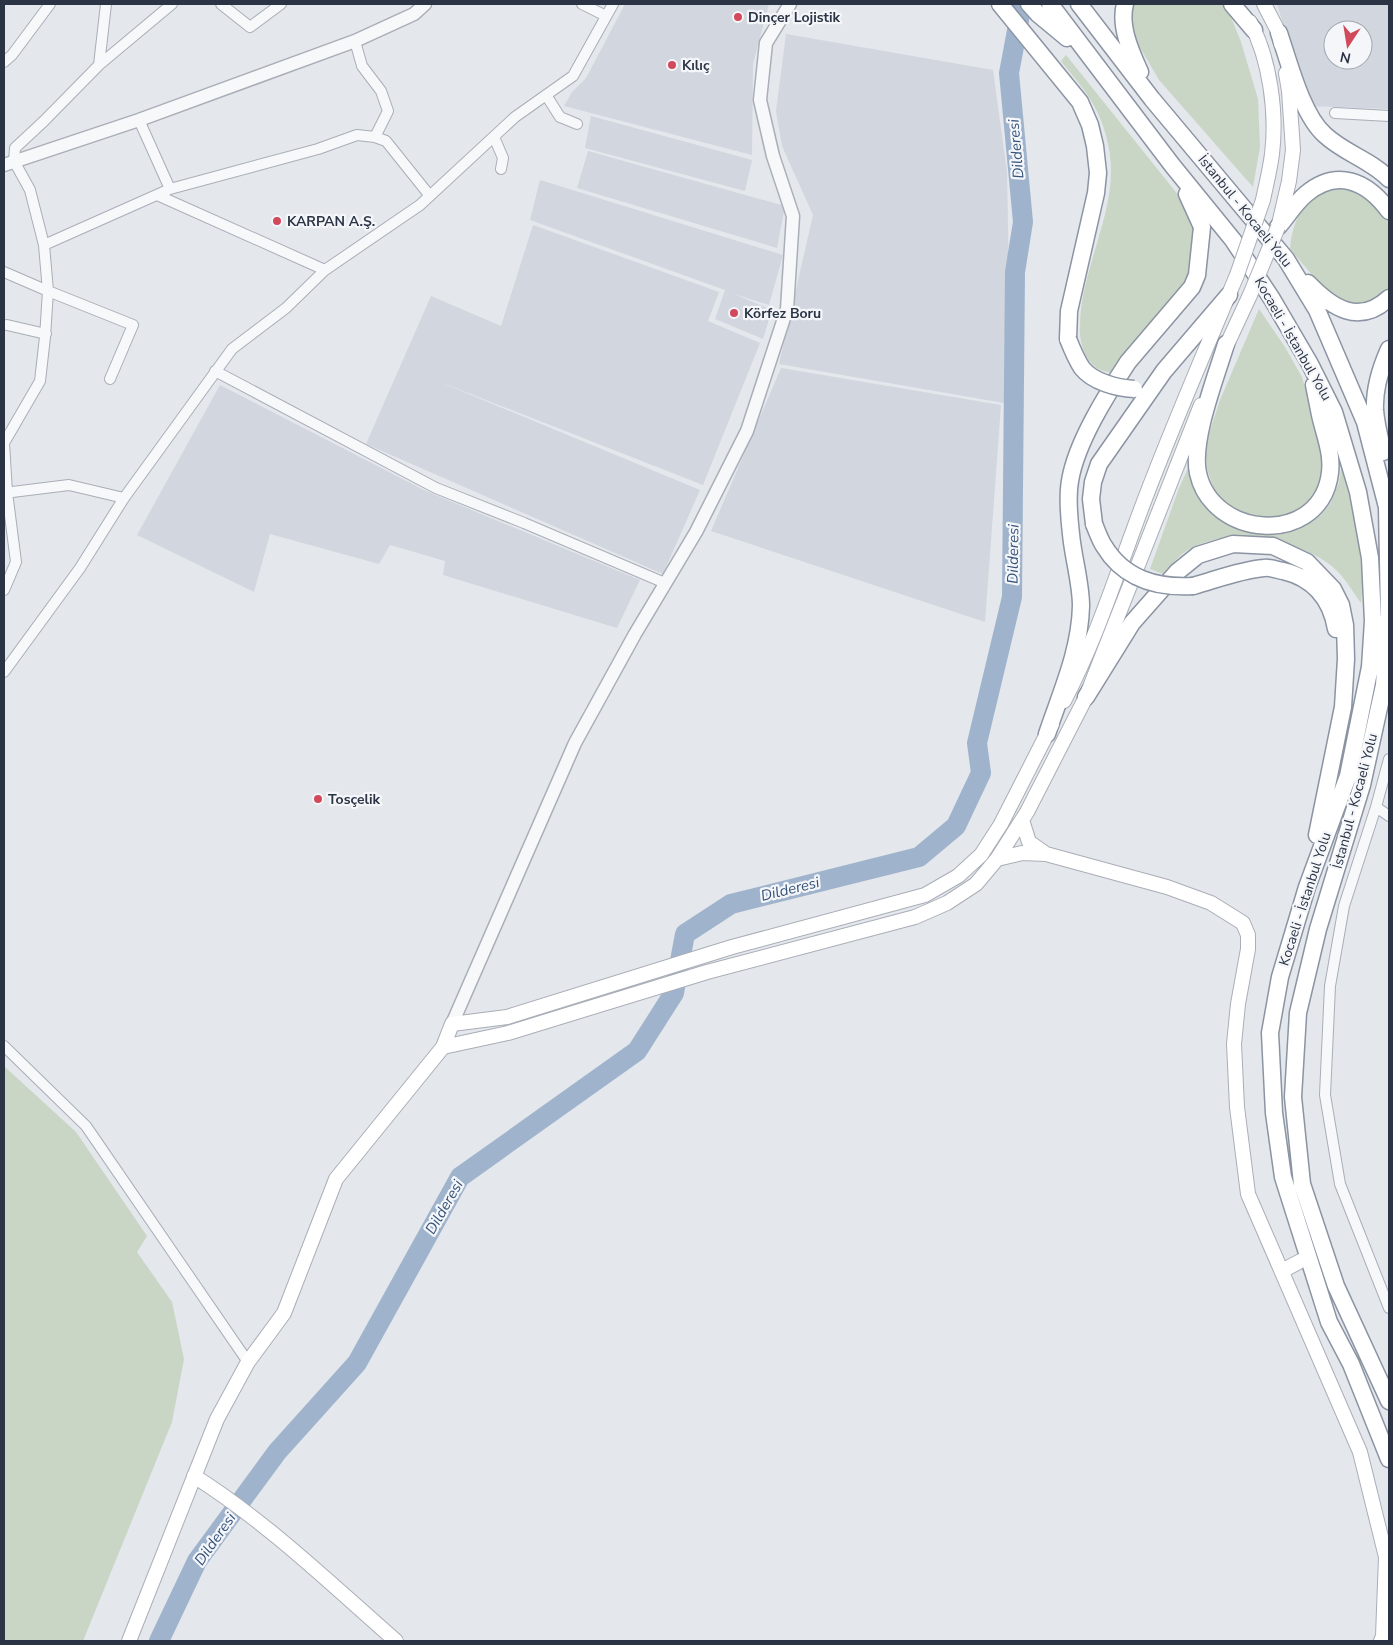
<svg xmlns="http://www.w3.org/2000/svg" width="1393" height="1645" font-family="'Nunito Sans',sans-serif">
  <style>
    .built { fill: #d2d6de; fill-rule: evenodd }
    .green { fill: #c9d6c5 }
    .lines { fill: none; stroke-linecap: round; stroke-linejoin: round }
    .river { stroke: #9fb4cc; stroke-width: 20 }
    .minor-casing { stroke: #a9aeb7; stroke-width: 12 }
    .tertiary-casing { stroke: #a9aeb7; stroke-width: 15 }
    .secondary-casing { stroke: #a9aeb7; stroke-width: 16 }
    .trunk-casing { stroke: #8b94a3; stroke-width: 19 }
    .minor { stroke: #f7f8fa; stroke-width: 10 }
    .tertiary { stroke: #f7f8fa; stroke-width: 12 }
    .secondary { stroke: #fff; stroke-width: 14 }
    .trunk { stroke: #fff; stroke-width: 16 }
    .secondary-bridge-casing { stroke: #a9aeb7; stroke-width: 16; stroke-linecap: butt }
    .trunk-bridge-casing { stroke: #8b94a3; stroke-width: 19; stroke-linecap: butt }
    .secondary-bridge { stroke: #fff; stroke-width: 14 }
    .trunk-bridge { stroke: #fff; stroke-width: 16 }
    .poi-dot { fill: #d1495b; stroke: #f4f6f9; stroke-width: 2 }
    .labels { text-anchor: middle; dominant-baseline: central; stroke-width: 4.5; stroke-linejoin: round; paint-order: stroke }
    .poi-label { font-size: 14px; font-weight: bold; fill: #2b3445; stroke: #f4f6f9; text-anchor: start }
    .street-label { font-size: 14px; fill: #2b3445; stroke: #f4f6f9 }
    .water-label { font-size: 15px; font-style: italic; fill: #34527a; stroke: #f4f6f9 }
  </style>
  <rect width="100%" height="100%" fill="#e4e7ec"/>
  <!-- built -->
  <path class="built" d="M 625,4 L 769,4 L 753,64 L 752,155 L 564,106 L 572,92 L 586,78 Z
    M 1277,4 L 1389,4 L 1389,109 L 1308,106 ZM 1333,30 L 1363,30 L 1363,60 L 1333,60 Z
    M 786,34 L 993,70 L 1007,172 L 1009,280 L 1004,403 L 779,364 L 813,215 L 782,146 L 776,111 Z
    M 591,116 L 752,160 L 745,191 L 585,148 Z
    M 588,151 L 785,206 L 777,248 L 577,188 Z
    M 540,180 L 783,255 L 769,305 L 734,294 L 772,310 L 763,339 L 715,319 L 725,290 L 530,220 Z
    M 533,225 L 719,292 L 708,321 L 760,343 L 703,485 L 435,380 L 700,490 L 663,574 L 366,444 L 431,296 L 501,326 Z
    M 781,368 L 1001,405 L 985,622 L 711,531 Z
    M 220,385 L 426,491 L 640,580 L 617,628 L 443,575 L 445,561 L 390,545 L 379,564 L 270,534 L 254,592 L 137,535 Z"/>
  <!-- green -->
  <path class="green" d="M 1132,4 L 1223,4 L 1228,10 L 1241,42 L 1258,99 L 1260,147 L 1253,187 L 1159,80 L 1135,39 L 1131,17 Z
    M 1066,55 L 1179,196 L 1190,213 L 1194,224 L 1194,266 L 1186,281 L 1115,374 C 1109,372 1101,371 1097,368 C 1084,360 1079,340 1080,327 C 1080,274 1111,223 1111,170 C 1111,149 1104,122 1093,104 C 1084,88 1072,75 1061,61 Z
    M 1338,185 L 1361,189 L 1385,215 L 1389,225 L 1389,288 L 1387,292 L 1367,306 L 1343,303 L 1325,290 L 1290,249 C 1291,232 1297,213 1309,200 C 1315,193 1329,189 1338,185 Z
    M 1259,309 L 1285,347 L 1302,377 L 1317,429 L 1322,459 L 1323,477 L 1317,492 L 1301,508 L 1282,518 L 1247,517 L 1227,505 L 1214,489 L 1207,469 L 1205,446 L 1220,400 Z
    M 1191,462 L 1212,508 L 1289,530 L 1307,524 L 1321,515 L 1330,504 L 1339,482 L 1342,463 C 1351,508 1366,557 1361,603 C 1353,592 1345,578 1335,569 C 1326,560 1311,553 1299,548 C 1263,534 1227,531 1191,548 C 1180,554 1171,565 1163,574 L 1150,569 L 1179,488 Z
    M 4,1066 L 76,1132 L 147,1236 L 137,1252 L 172,1302 L 184,1359 L 172,1422 L 83,1641 L 4,1641 Z"/>
  <g class="lines">
    <!-- river -->
    <path class="river" d="M 159,1641 L 197,1561 L 277,1452 L 357,1363 L 460,1177 L 637,1051 L 674,993 L 685,934 L 731,904 L 919,857 L 956,826 L 981,773 L 977,743 L 1012,597 L 1015,272 L 1023,222 L 1009,73 L 1022,4"/>
    <defs>
      <path id="minor" d="M 221,4 L 250,27 L 281,4
        M 582,4 L 606,16
        M 355,41 L 362,66 L 381,91 L 388,111 L 375,137
        M 4,62 L 12,55 L 50,4
        M 99,65 L 106,4
        M 546,95 L 560,117 L 577,124
        M 1335,113 L 1389,116
        M 139,120 L 170,189
        M 494,137 L 503,158 L 501,169
        M 157,195 L 325,270
        M 44,245 L 170,189 L 318,149 L 357,135 L 375,137 L 386,141 L 430,196
        M 4,272 L 48,291 L 133,325 L 110,379
        M 7,325 L 46,334
        M 215,371 L 436,488 L 524,523 L 665,583
        M 4,493 L 69,485 L 124,498
        M 4,590 L 16,562 L 7,492 L 4,443 L 40,381 L 45,337 L 48,291 L 44,245 L 30,190 L 14,161 L 15,148 L 44,121 L 99,65 L 172,4
        M 4,672 L 80,568 L 124,498 L 232,349 L 286,308 L 325,270 L 420,205 L 515,117 L 573,76 L 613,4
        M 1389,759 L 1376,807 L 1344,906 L 1330,986 L 1325,1095 L 1340,1184 L 1389,1308
        M 1376,807 L 1389,816
        M 4,1046 L 86,1126 L 248,1362"/>
      <path id="tertiary" d="M 4,165 L 139,120 L 355,41 L 414,14 L 425,4
        M 452,1024 L 575,743 L 635,634 L 696,532 L 747,431 L 787,309 L 793,216 L 773,156 L 760,100 L 766,43 L 790,4"/>
      <path id="secondary" d="M 1264,4 L 1279,33 L 1281,44
        M 1250,22 C 1270,59 1277,113 1272,154 C 1270,170 1266,185 1263,200
        M 1279,224 L 1289,181 L 1293,150 L 1289,91 L 1286,73
        M 1223,353 L 1250,295
        M 1064,701 C 1097,638 1118,570 1143,504 C 1172,427 1205,351 1237,275
        M 1046,854 L 1167,887 L 1211,903 L 1243,923 L 1248,935 L 1248,949 L 1238,1004 L 1234,1044 L 1237,1107 L 1248,1194 L 1360,1452 L 1386,1557 L 1383,1636 L 1381,1641
        M 997,859 L 1022,853 L 1046,854 L 1029,842 L 1022,820
        M 443,1047 L 508,1033 L 707,972 L 915,917 L 947,903 L 976,884 L 997,859 L 1027,812 L 1086,697 L 1201,405
        M 1282,1271 L 1308,1257
        M 194,1476 C 268,1523 331,1584 396,1641
        M 129,1641 L 217,1419 L 248,1362 L 284,1313 L 336,1179 L 443,1047 L 452,1024 L 507,1017 L 732,947 L 925,895 L 958,876 L 981,855 L 1001,824 L 1052,724"/>
      <path id="trunk" d="M 1000,4 L 1080,102 L 1090,125 L 1095,146 L 1098,173 L 1096,193 L 1069,311 L 1068,339
        M 1029,4 L 1038,14 L 1067,38
        M 1050,4 L 1172,165 L 1233,240 L 1272,299 L 1310,364 L 1334,412 L 1358,492 L 1370,558 L 1373,621 L 1370,667 L 1348,776 L 1307,887 L 1280,977 L 1270,1033 L 1274,1113 L 1283,1177 L 1329,1322 L 1351,1364 L 1389,1459
        M 1079,4 L 1152,99 L 1286,259 L 1317,310 L 1365,422 L 1387,507 L 1389,615 L 1384,685 L 1362,785 L 1318,929 L 1298,1013 L 1293,1097 L 1302,1184 L 1336,1286 L 1389,1401
        M 1125,4 C 1119,26 1131,52 1140,72
        M 1232,4 L 1254,30
        M 1279,33 C 1289,62 1302,115 1325,135 C 1344,153 1371,160 1389,179
        M 1278,227 C 1287,217 1295,203 1306,194 C 1337,168 1367,181 1389,211
        M 1308,283 C 1332,308 1359,326 1389,298
        M 1226,344 C 1216,377 1191,440 1198,473 C 1212,538 1315,546 1329,479 C 1334,456 1325,437 1320,415 C 1318,405 1316,395 1314,385
        M 1383,452 C 1380,439 1376,424 1375,410 C 1374,389 1381,367 1389,349
        M 1094,524 L 1091,499 L 1093,482 L 1099,464 L 1164,371 L 1229,295
        M 1193,586 C 1215,580 1240,570 1264,568 C 1270,567 1277,570 1283,571 C 1313,578 1331,599 1336,629
        M 1086,697 L 1132,623 L 1177,572 L 1198,555 L 1233,544 L 1273,546 L 1307,562 L 1333,589 L 1341,605 L 1345,625 L 1346,659 L 1343,707 L 1317,835
        M 1047,734 C 1061,692 1080,651 1081,606 C 1081,583 1073,557 1071,534 C 1069,517 1067,498 1070,481 C 1076,443 1107,394 1128,362 L 1192,287 L 1197,275 L 1202,227 L 1187,194"/>
    </defs>
    <!-- minor casing -->
    <use href="#minor" class="minor-casing"/>
    <!-- tertiary casing -->
    <use href="#tertiary" class="tertiary-casing"/>
    <!-- secondary casing -->
    <use href="#secondary" class="secondary-casing"/>
    <!-- trunk casing -->
    <use href="#trunk" class="trunk-casing"/>
    <!-- minor -->
    <use href="#minor" class="minor"/>
    <!-- tertiary -->
    <use href="#tertiary" class="tertiary"/>
    <!-- secondary -->
    <use href="#secondary" class="secondary"/>
    <!-- trunk -->
    <use href="#trunk" class="trunk"/>
    <defs>
      <path id="secondary-bridge" d="M 1237,275 L 1263,200
        M 1250,295 L 1278,227"/>
      <path id="trunk-bridge" d="M 1068,339 C 1072,349 1076,359 1082,368 C 1093,382 1117,388 1134,389
        M 1094,524 C 1097,531 1100,540 1104,546 C 1124,579 1156,588 1193,586"/>
    </defs>
    <!-- secondary-bridge casing -->
    <use href="#secondary-bridge" class="secondary-bridge-casing"/>
    <!-- trunk-bridge casing -->
    <use href="#trunk-bridge" class="trunk-bridge-casing"/>
    <!-- secondary-bridge -->
    <use href="#secondary-bridge" class="secondary-bridge"/>
    <!-- trunk-bridge -->
    <use href="#trunk-bridge" class="trunk-bridge"/>
  </g>
  <!-- markers -->
  <g class="poi-dot">
    <circle cx="738" cy="17" r="5"/>
    <circle cx="672" cy="65" r="5"/>
    <circle cx="277" cy="221" r="5"/>
    <circle cx="734" cy="313" r="5"/>
    <circle cx="318" cy="799" r="5"/>
  </g>
  <g class="labels">
    <!-- poi labels -->
    <g class="poi-label">
      <text x="748" y="17">Dinçer Lojistik</text>
      <text x="682" y="65">Kılıç</text>
      <text x="287" y="221">KARPAN A.Ş.</text>
      <text x="744" y="313">Körfez Boru</text>
      <text x="328" y="799">Tosçelik</text>
    </g>
    <!-- street labels -->
    <g class="street-label">
      <text transform="translate(1245 211) rotate(51)">İstanbul - Kocaeli Yolu</text>
      <text transform="translate(1293 339) rotate(60)">Kocaeli - İstanbul Yolu</text>
      <text transform="translate(1355 801) rotate(-75)">İstanbul - Kocaeli Yolu</text>
      <text transform="translate(1305 899) rotate(-72)">Kocaeli - İstanbul Yolu</text>
    </g>
    <!-- water labels -->
    <g class="water-label">
      <text transform="translate(1016 149) rotate(-95)">Dilderesi</text>
      <text transform="translate(1013 554) rotate(-89)">Dilderesi</text>
      <text transform="translate(790 889) rotate(-14)">Dilderesi</text>
      <text transform="translate(444 1207) rotate(-60)">Dilderesi</text>
      <text transform="translate(215 1539) rotate(-55)">Dilderesi</text>
    </g>
  </g>
  <!-- border -->
  <rect width="1393" height="1645" fill="none" stroke="#2b3445" stroke-width="10"/>
  <!-- north arrow -->
  <g transform="translate(1348 45) rotate(192)"><circle r="24" fill="#f4f6f9" stroke="#a4a8b1"/>
  <path d="M0-4L9 19L0 12L-9 19Z" fill="#d1495b"/>
  <text y="-8" font-size="14" font-weight="bold" text-anchor="middle" fill="#2b3445">N</text>
  </g>
</svg>
